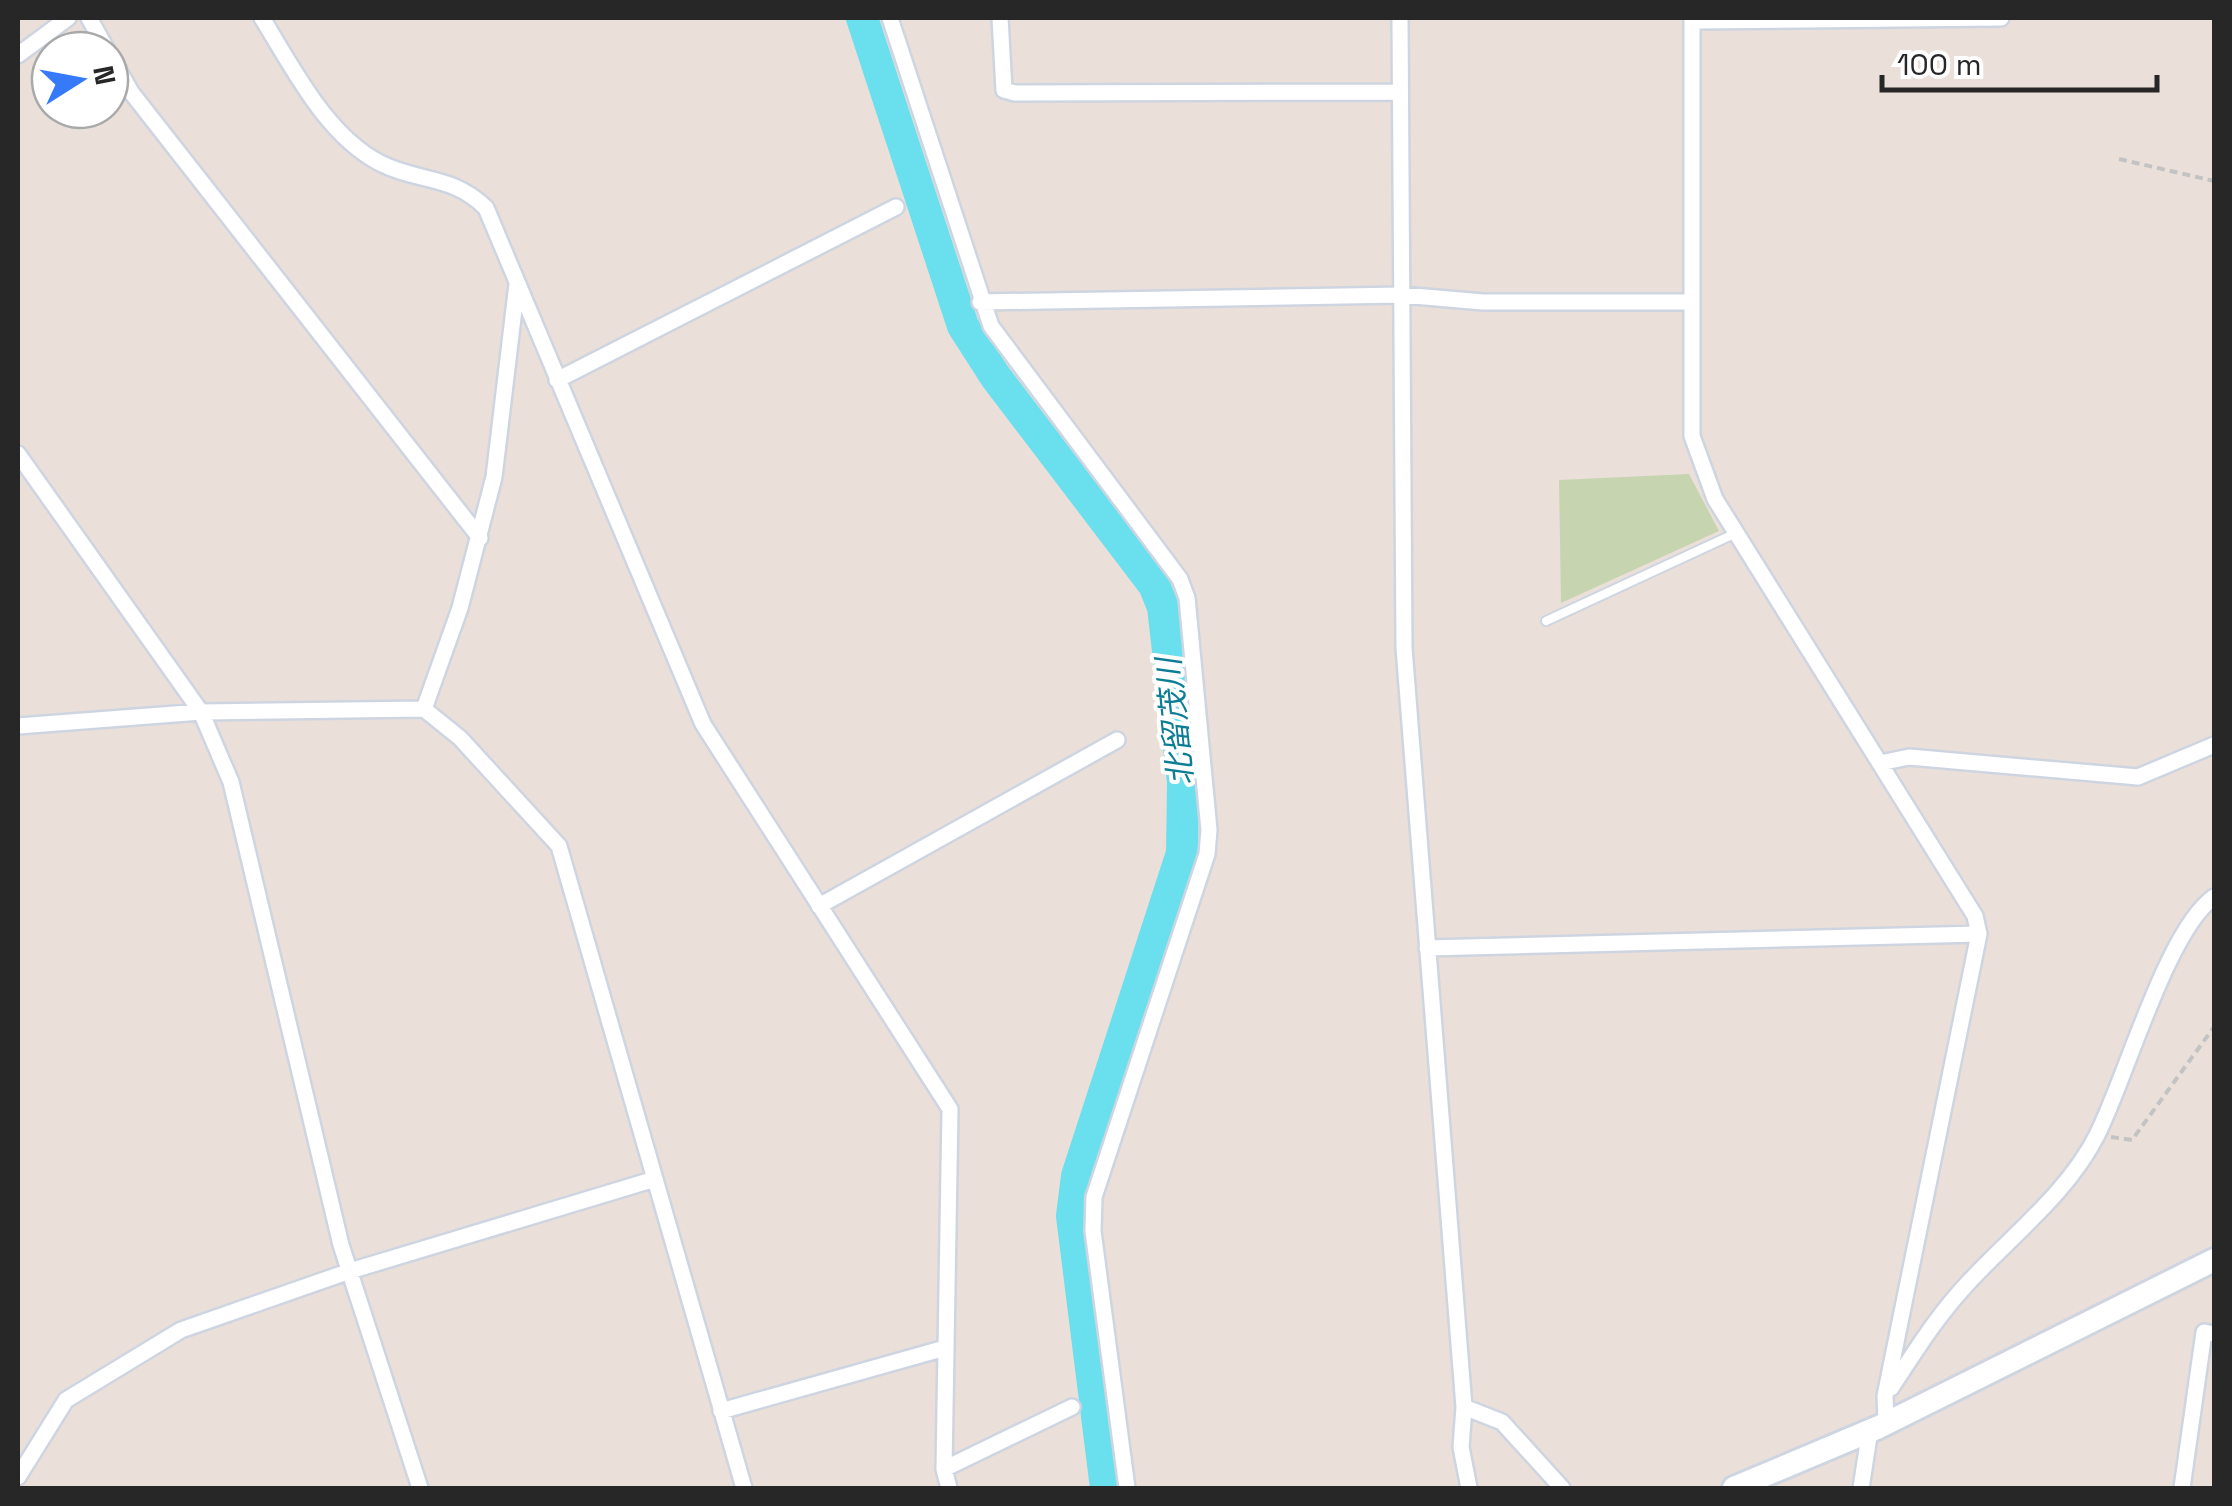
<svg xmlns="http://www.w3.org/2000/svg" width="2232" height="1506" font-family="'Space Grotesk','Noto Sans JP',sans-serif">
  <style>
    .cemetery { fill: #c7d4b0 }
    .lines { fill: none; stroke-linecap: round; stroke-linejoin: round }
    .river { stroke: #6ae0ee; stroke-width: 32 }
    .lane-casing { stroke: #ced5e1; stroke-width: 12 }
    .street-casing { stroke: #ced5e1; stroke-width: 20 }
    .secondary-casing { stroke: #ced5e1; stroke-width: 28 }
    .path { stroke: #c3c3c3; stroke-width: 4; stroke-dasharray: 8 5; stroke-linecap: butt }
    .lane { stroke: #fff; stroke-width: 8 }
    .street { stroke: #fff; stroke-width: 15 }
    .secondary { stroke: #fff; stroke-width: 22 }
    .labels { text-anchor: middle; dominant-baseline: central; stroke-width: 8; stroke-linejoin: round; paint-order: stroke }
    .water-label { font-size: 32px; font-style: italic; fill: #0d7d96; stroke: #fff }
  </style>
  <rect width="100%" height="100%" fill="#eae0d9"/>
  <!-- cemetery -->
  <path class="cemetery" d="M 1689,474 L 1719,531 L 1561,603 L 1559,480 Z"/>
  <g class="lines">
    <!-- river -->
    <path class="river" d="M 862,18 L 963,326 L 995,376 L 1154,585 L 1163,607 L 1183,782 L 1182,853 L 1077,1176 L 1072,1216 L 1106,1488"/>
    <defs>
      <path id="lane" d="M 1546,621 L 1736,533"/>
      <path id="street" d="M 89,18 L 107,50
        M 262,18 C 293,68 326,135 380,163 C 419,183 451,174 486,208 L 703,724 L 950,1109 L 944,1469 L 949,1488
        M 890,18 L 991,326 L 1180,579 L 1187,598 L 1209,830 L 1207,854 L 1094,1197 L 1093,1231 L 1127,1488
        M 1000,18 L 1004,90 L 1015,93 L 1399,92
        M 1400,18 L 1404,648 L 1464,1407 L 1461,1447 L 1469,1488
        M 1692,18 L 1692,436 L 1715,499 L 1975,916 L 1979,934 L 1885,1396 L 1886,1423
        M 1692,21 L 2001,18
        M 18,55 L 68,18
        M 110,55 L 131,92 L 480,538
        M 980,302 L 1402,295 L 1483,302 L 1690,302
        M 557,380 L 896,207
        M 18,454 L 201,712 L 231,782 L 341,1245 L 420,1488
        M 424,709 L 460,608 L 494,477 L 517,284
        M 18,726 L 201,712 L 424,709 L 460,738 L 559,846 L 744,1488
        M 1880,763 L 1909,757 L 2138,777 L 2214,745
        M 819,906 L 1117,740
        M 1427,948 L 1979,934
        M 1891,1388 C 1915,1352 1937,1316 1967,1284 C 2011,1236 2068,1193 2097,1135 C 2126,1078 2167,930 2214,897
        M 1464,1407 L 1502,1422 L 1562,1488
        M 721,1411 L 945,1348
        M 944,1469 L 1072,1407
        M 18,1477 L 66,1400 L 181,1330 L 350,1271 L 655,1179
        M 1861,1488 L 1870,1430
        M 2182,1488 L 2204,1332 L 2214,1334"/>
      <path id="secondary" d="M 1734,1488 L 1879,1427 L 2214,1260"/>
    </defs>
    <!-- lane casing -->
    <use href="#lane" class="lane-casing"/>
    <!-- street casing -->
    <use href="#street" class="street-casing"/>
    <!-- secondary casing -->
    <use href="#secondary" class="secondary-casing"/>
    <!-- path -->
    <path class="path" d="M 2119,159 L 2214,181
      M 2111,1137 L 2132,1140 L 2214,1027"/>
    <!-- lane -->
    <use href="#lane" class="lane"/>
    <!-- street -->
    <use href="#street" class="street"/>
    <!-- secondary -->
    <use href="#secondary" class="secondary"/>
  </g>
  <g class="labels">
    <!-- water labels -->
    <g class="water-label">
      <text transform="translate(1175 722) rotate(-96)">北留茂川</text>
    </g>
  </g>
  <!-- border -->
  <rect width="2232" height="1506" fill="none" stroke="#272727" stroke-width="40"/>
  <!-- north arrow -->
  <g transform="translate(80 80) rotate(79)"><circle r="48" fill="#ffffff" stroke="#a9a9a9" stroke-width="2.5"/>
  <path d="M0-8L18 38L0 25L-18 38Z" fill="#367afa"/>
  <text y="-15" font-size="28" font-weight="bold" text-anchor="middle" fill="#272727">N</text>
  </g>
  <!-- scale -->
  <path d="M1882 75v15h275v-15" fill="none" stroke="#272727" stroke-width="5"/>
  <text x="1897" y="75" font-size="30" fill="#272727" stroke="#ffffff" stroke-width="8" paint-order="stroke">100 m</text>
</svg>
